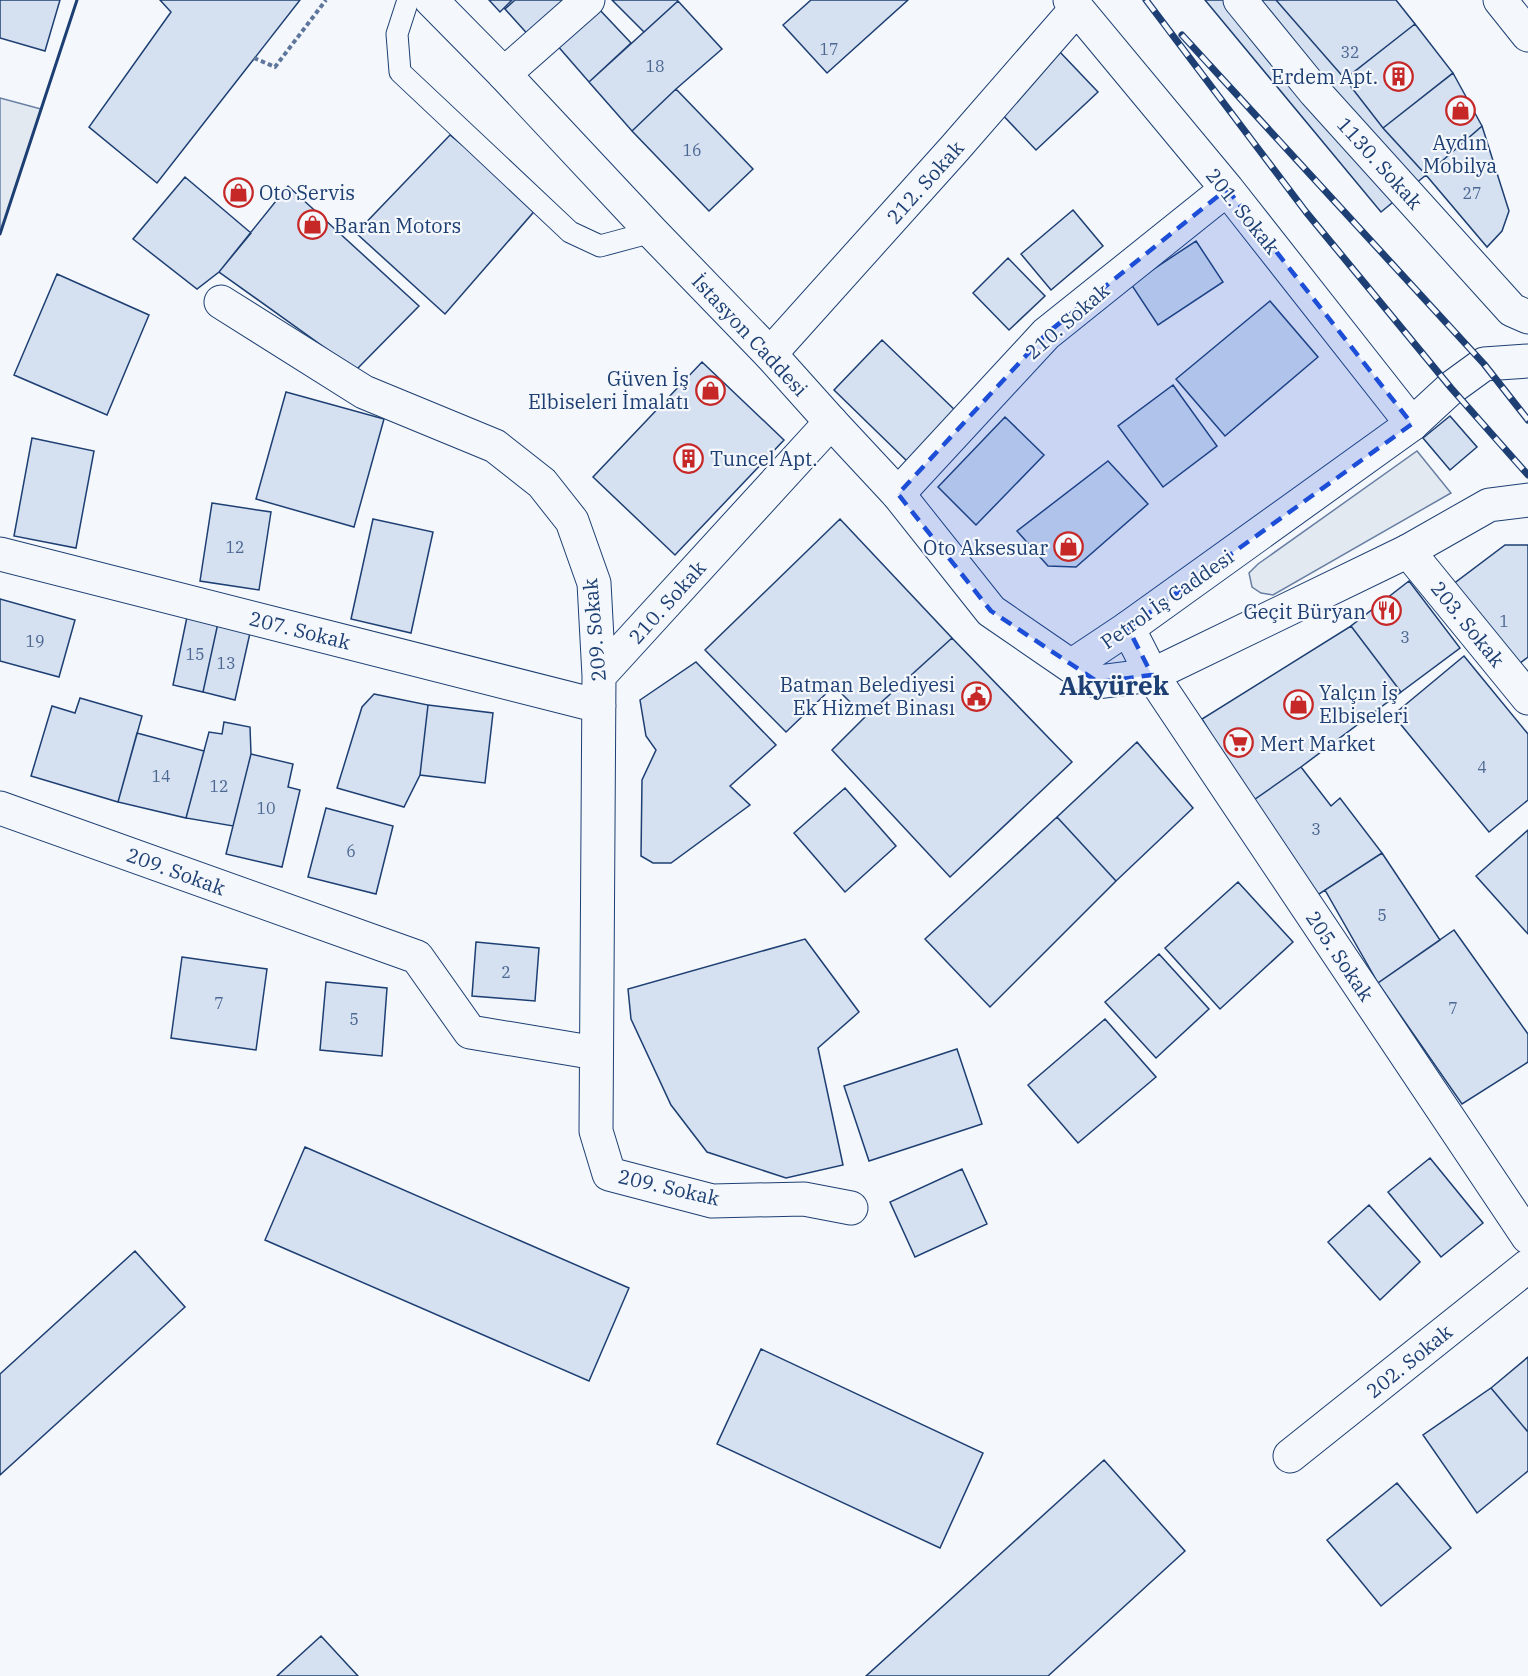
<svg xmlns="http://www.w3.org/2000/svg" width="1528" height="1676" font-family="'IBM Plex Serif',serif">
  <style>
    .green { fill: #e3e9f0; stroke: #687fa3; stroke-width: 1.5 }
    .building { fill: #d5e0f0; stroke: #1d3f73; stroke-width: 1.5 }
    .lines { fill: none; stroke-linecap: round; stroke-linejoin: round }
    .lane-casing { stroke: #1d3f73; stroke-width: 23 }
    .street-casing { stroke: #1d3f73; stroke-width: 35 }
    .secondary-casing { stroke: #1d3f73; stroke-width: 35 }
    .path { stroke: #5e769c; stroke-width: 4; stroke-dasharray: 4.5 3; stroke-linecap: butt }
    .lane { stroke: #f4f7fb; stroke-width: 21 }
    .street { stroke: #f4f7fb; stroke-width: 33 }
    .secondary { stroke: #f4f7fb; stroke-width: 33 }
    .rail-casing { stroke: #1d3f73; stroke-width: 7 }
    .rail { stroke: #f4f7fb; stroke-width: 4.5; stroke-dasharray: 14; stroke-linecap: butt }
    .wall { stroke: #1d3f73; stroke-width: 3 }
    .marked { fill: #1d4ed8; fill-opacity: 0.2; stroke: #1d4ed8; stroke-width: 4.5; stroke-dasharray: 12 8; stroke-linejoin: round }
    .labels { text-anchor: middle; dominant-baseline: central; stroke-width: 4.5; stroke-linejoin: round; paint-order: stroke }
    .number-label { font-size: 16px; fill: #4b6792 }
    .poi-label { font-size: 20px; fill: #1d3f73; stroke: #f4f7fb; text-anchor: end }
    .street-label { font-size: 20px; fill: #1d3f73; stroke: #f4f7fb }
    .district-label { font-size: 26px; font-weight: bold; fill: #1d3f73; stroke: #f4f7fb }
  </style>
  <rect width="100%" height="100%" fill="#f4f7fb"/>
  <!-- green -->
  <path class="green" d="M 0,98 L 41,109 L 0,234 Z
    M 1417,451 L 1451,493 L 1273,595 L 1261,593 L 1252,587 L 1249,573 L 1258,564 Z"/>
  <!-- building -->
  <path class="building" d="M 0,0 L 60,0 L 45,51 L 0,38 Z
    M 160,0 L 300,0 L 157,183 L 89,127 L 171,12 Z
    M 489,0 L 512,0 L 500,12 Z
    M 515,0 L 577,0 L 532,39 L 505,9 Z
    M 612,0 L 677,0 L 678,1 L 644,32 Z
    M 811,0 L 908,0 L 827,73 L 783,25 Z
    M 1205,0 L 1276,0 L 1345,79 L 1383,128 L 1426,175 L 1381,212 Z
    M 1276,0 L 1396,0 L 1415,24 L 1345,79 Z
    M 678,1 L 722,49 L 676,89 L 632,131 L 589,82 Z
    M 598,8 L 631,43 L 589,82 L 556,44 Z
    M 1415,24 L 1453,73 L 1383,128 L 1345,79 Z
    M 1058,50 L 1098,92 L 1036,150 L 997,109 Z
    M 1453,73 L 1482,126 L 1426,175 L 1383,128 Z
    M 676,89 L 753,169 L 709,211 L 632,131 Z
    M 1482,126 L 1509,211 L 1502,231 L 1487,247 L 1426,175 Z
    M 450,135 L 538,207 L 445,314 L 356,233 Z
    M 185,177 L 251,233 L 219,272 L 197,289 L 133,239 Z
    M 288,186 L 419,306 L 356,370 L 219,272 Z
    M 1073,210 L 1103,246 L 1051,290 L 1021,254 Z
    M 1196,241 L 1223,282 L 1158,325 L 1131,284 Z
    M 1008,258 L 1045,296 L 1009,330 L 973,293 Z
    M 57,274 L 149,315 L 107,415 L 14,375 Z
    M 1270,301 L 1318,357 L 1225,436 L 1176,379 Z
    M 882,340 L 958,413 L 909,463 L 834,390 Z
    M 702,362 L 784,440 L 675,555 L 593,477 Z
    M 1173,385 L 1217,446 L 1163,487 L 1118,426 Z
    M 286,392 L 384,419 L 354,527 L 256,499 Z
    M 1450,416 L 1477,447 L 1450,470 L 1423,438 Z
    M 1005,417 L 1044,455 L 976,525 L 938,487 Z
    M 32,438 L 94,451 L 76,548 L 14,536 Z
    M 1108,461 L 1148,504 L 1076,567 L 1048,566 L 1017,531 Z
    M 212,503 L 271,512 L 259,590 L 200,581 Z
    M 373,519 L 433,532 L 411,633 L 351,619 Z
    M 840,519 L 952,638 L 865,717 L 834,686 L 786,732 L 705,650 Z
    M 1505,545 L 1528,545 L 1528,657 L 1515,667 L 1452,585 Z
    M 1409,581 L 1460,648 L 1401,692 L 1351,626 Z
    M 0,599 L 75,620 L 59,677 L 0,661 Z
    M 187,617 L 218,623 L 203,692 L 173,685 Z
    M 218,623 L 250,633 L 235,700 L 203,692 Z
    M 1351,626 L 1401,692 L 1301,767 L 1251,802 L 1202,719 Z
    M 952,638 L 1072,762 L 950,877 L 832,750 L 865,717 Z
    M 1464,656 L 1528,734 L 1528,800 L 1489,832 L 1393,715 Z
    M 696,662 L 776,745 L 730,786 L 750,805 L 671,863 L 653,863 L 641,856 L 642,780 L 656,750 L 646,736 L 640,700 Z
    M 374,694 L 428,705 L 420,775 L 404,807 L 337,788 L 362,707 Z
    M 80,698 L 142,716 L 118,802 L 31,776 L 52,706 L 75,713 Z
    M 428,705 L 493,713 L 485,783 L 420,775 Z
    M 224,722 L 250,727 L 251,754 L 233,826 L 186,818 L 209,732 L 222,734 Z
    M 137,733 L 204,751 L 186,818 L 118,802 Z
    M 1137,742 L 1193,808 L 1116,881 L 1057,817 Z
    M 251,754 L 293,764 L 288,787 L 300,790 L 282,867 L 226,854 Z
    M 1301,767 L 1331,806 L 1340,798 L 1382,853 L 1313,898 L 1251,802 Z
    M 845,788 L 896,846 L 845,892 L 794,833 Z
    M 326,808 L 393,826 L 376,894 L 308,877 Z
    M 1057,817 L 1116,881 L 990,1007 L 925,939 Z
    M 1528,830 L 1528,934 L 1476,876 Z
    M 1382,853 L 1440,940 L 1378,983 L 1325,890 Z
    M 1238,882 L 1293,942 L 1220,1009 L 1165,948 Z
    M 1454,930 L 1528,1034 L 1528,1062 L 1462,1104 L 1378,983 Z
    M 805,939 L 859,1012 L 818,1048 L 843,1165 L 786,1178 L 707,1152 L 671,1105 L 631,1019 L 628,989 Z
    M 476,942 L 539,948 L 535,1001 L 472,996 Z
    M 1159,954 L 1209,1009 L 1156,1058 L 1105,1002 Z
    M 182,957 L 267,969 L 256,1050 L 171,1038 Z
    M 326,982 L 387,988 L 382,1056 L 320,1050 Z
    M 1105,1019 L 1156,1077 L 1078,1143 L 1028,1085 Z
    M 957,1049 L 982,1124 L 869,1161 L 844,1086 Z
    M 305,1147 L 629,1288 L 589,1381 L 265,1240 Z
    M 1430,1158 L 1483,1223 L 1441,1257 L 1388,1192 Z
    M 962,1169 L 987,1224 L 915,1257 L 890,1202 Z
    M 1369,1205 L 1420,1262 L 1380,1300 L 1328,1242 Z
    M 135,1251 L 185,1307 L 0,1475 L 0,1374 Z
    M 761,1349 L 983,1453 L 940,1548 L 717,1444 Z
    M 1528,1357 L 1528,1432 L 1491,1388 Z
    M 1491,1388 L 1528,1432 L 1528,1471 L 1477,1513 L 1423,1435 Z
    M 1104,1460 L 1185,1551 L 1048,1676 L 866,1676 Z
    M 1397,1483 L 1451,1548 L 1381,1606 L 1327,1540 Z
    M 321,1636 L 358,1676 L 277,1676 Z"/>
  <g class="lines">
    <defs>
      <path id="lane" d="M 408,0 L 397,34 L 400,72 L 570,232 L 600,246 L 652,232"/>
      <path id="street" d="M 1070,0 L 1227,189 L 1412,424
        M 1240,0 L 1315,92 L 1512,310 L 1528,317
        M 504,74 L 588,0
        M 221,302 L 364,392 L 495,446 L 542,483 L 572,521 L 594,583 L 599,676 L 596,1131 L 609,1174 L 712,1201 L 804,1199 L 851,1208
        M 770,354 L 955,148 L 1077,8
        M 898,494 L 1046,334 L 1227,189
        M 1408,551 L 1528,698
        M 0,554 L 599,706
        M 1128,628 L 1152,675 L 1528,1237
        M 599,676 L 831,422
        M 0,808 L 417,957 L 470,1032 L 596,1053
        M 1290,1456 L 1528,1266"/>
      <path id="secondary" d="M 431,0 L 504,74 L 652,232 L 770,354 L 831,422 L 898,494 L 991,611 L 1071,666 L 1098,682 L 1152,675 L 1408,551 L 1489,505 L 1528,500
        M 1500,0 L 1528,35
        M 1071,666 L 1128,628 L 1412,424 L 1451,388 L 1484,364 L 1528,361"/>
    </defs>
    <!-- lane casing -->
    <use href="#lane" class="lane-casing"/>
    <!-- street casing -->
    <use href="#street" class="street-casing"/>
    <!-- secondary casing -->
    <use href="#secondary" class="secondary-casing"/>
    <!-- path -->
    <path class="path" d="M 254,58 L 275,67 L 326,0"/>
    <!-- lane -->
    <use href="#lane" class="lane"/>
    <!-- street -->
    <use href="#street" class="street"/>
    <!-- secondary -->
    <use href="#secondary" class="secondary"/>
    <defs>
      <path id="rail" d="M 1146,0 L 1306,212 L 1451,388 L 1528,475
        M 1182,35 L 1484,364 L 1528,420"/>
    </defs>
    <!-- rail casing -->
    <use href="#rail" class="rail-casing"/>
    <!-- rail -->
    <use href="#rail" class="rail"/>
    <!-- wall -->
    <path class="wall" d="M 0,234 L 77,0"/>
  </g>
  <!-- marked area -->
  <path class="marked" d="M 1227,189 L 1412,424 L 1128,628 L 1152,675 L 1098,682 L 991,611 L 898,494 L 1046,334 Z"/>
  <!-- icons -->
  <defs>
    <symbol id="building-ring" viewBox="-11 -11 22 22"><circle r="9.5" fill="#f4f7fb" stroke="#c62828" stroke-width="1.5"/><path d="M-4-6H4V6H1V3H-1V6H-4ZM-2.5-4.3h1.7v1.8h-1.7ZM.8-4.3h1.7v1.8H.8ZM-2.5-1h1.7V.8h-1.7ZM.8-1h1.7V.8H.8Z" fill="#c62828"/></symbol>
    <symbol id="shop-ring" viewBox="-11 -11 22 22"><circle r="9.5" fill="#f4f7fb" stroke="#c62828" stroke-width="1.5"/><path d="M-5-2.5h2.3a2.7 3.5 0 0 1 5.4 0H5L5.5 6h-11ZM-1.5-2.5h3a1.5 2.3 0 0 0-3 0Z" fill="#c62828"/></symbol>
    <symbol id="restaurant-ring" viewBox="-11 -11 22 22"><circle r="9.5" fill="#f4f7fb" stroke="#c62828" stroke-width="1.5"/><path d="M-5-6h1v4h1v-4h1v4h1v-4h1v5L-1.5 .5V6h-2V.5L-5-1ZM5-6V6H3V1.5H1.5Q1.5-4 5-6Z" fill="#c62828"/></symbol>
    <symbol id="civic-ring" viewBox="-11 -11 22 22"><circle r="9.5" fill="#f4f7fb" stroke="#c62828" stroke-width="1.5"/><path d="M-.6-6.5H3V-4.5H.6V-3L4-1V1h2V6H-6V1h2V-1L-.6-3ZM-1.2 2.5V6h2.4V2.5Z" fill="#c62828"/></symbol>
    <symbol id="supermarket-ring" viewBox="-11 -11 22 22"><circle r="9.5" fill="#f4f7fb" stroke="#c62828" stroke-width="1.5"/><path d="M-6-5.5h2.5l.6 2H6L4.5 2H-2.5L-4.4-4H-6ZM-1.5 3.2a1.3 1.3 0 1 0 .1 0ZM3 3.2a1.3 1.3 0 1 0 .1 0Z" fill="#c62828"/></symbol>
  </defs>
  <g fill-rule="evenodd">
    <use href="#building-ring" x="1382" y="60" width="33" height="33"/>
    <use href="#shop-ring" x="1444" y="94" width="33" height="33"/>
    <use href="#shop-ring" x="222" y="176" width="33" height="33"/>
    <use href="#shop-ring" x="296" y="208" width="33" height="33"/>
    <use href="#shop-ring" x="694" y="374" width="33" height="33"/>
    <use href="#building-ring" x="672" y="442" width="33" height="33"/>
    <use href="#shop-ring" x="1052" y="530" width="33" height="33"/>
    <use href="#restaurant-ring" x="1370" y="594" width="33" height="33"/>
    <use href="#civic-ring" x="960" y="680" width="33" height="33"/>
    <use href="#shop-ring" x="1282" y="688" width="33" height="33"/>
    <use href="#supermarket-ring" x="1222" y="726" width="33" height="33"/>
  </g>
  <g class="labels">
    <!-- number labels -->
    <g class="number-label">
      <text x="829" y="49">17</text>
      <text x="1350" y="52">32</text>
      <text x="655" y="66">18</text>
      <text x="692" y="150">16</text>
      <text x="1472" y="193">27</text>
      <text x="235" y="547">12</text>
      <text x="1504" y="621">1</text>
      <text x="1405" y="637">3</text>
      <text x="35" y="641">19</text>
      <text x="195" y="654">15</text>
      <text x="226" y="663">13</text>
      <text x="1482" y="767">4</text>
      <text x="161" y="776">14</text>
      <text x="219" y="786">12</text>
      <text x="266" y="808">10</text>
      <text x="1316" y="829">3</text>
      <text x="351" y="851">6</text>
      <text x="1382" y="915">5</text>
      <text x="506" y="972">2</text>
      <text x="219" y="1003">7</text>
      <text x="1453" y="1008">7</text>
      <text x="354" y="1019">5</text>
    </g>
    <!-- poi labels -->
    <g class="poi-label">
      <text x="1378" y="76">Erdem Apt.</text>
      <text x="1460" y="142" text-anchor="middle">Aydın<tspan x="1460" dy="23">Mobilya</tspan></text>
      <text x="259" y="192" text-anchor="start">Oto Servis</text>
      <text x="334" y="225" text-anchor="start">Baran Motors</text>
      <text x="689" y="378">Güven İş<tspan x="689" dy="23">Elbiseleri İmalatı</tspan></text>
      <text x="710" y="458" text-anchor="start">Tuncel Apt.</text>
      <text x="1048" y="547">Oto Aksesuar</text>
      <text x="1366" y="611">Geçit Büryan</text>
      <text x="955" y="684">Batman Belediyesi<tspan x="955" dy="23">Ek Hizmet Binası</tspan></text>
      <text x="1319" y="692" text-anchor="start">Yalçın İş<tspan x="1319" dy="23">Elbiseleri</tspan></text>
      <text x="1260" y="743" text-anchor="start">Mert Market</text>
    </g>
    <!-- street labels -->
    <g class="street-label">
      <text transform="translate(1380 163) rotate(48)">1130. Sokak</text>
      <text transform="translate(925 182) rotate(-48)">212. Sokak</text>
      <text transform="translate(1243 211) rotate(51)">201. Sokak</text>
      <text transform="translate(1067 321) rotate(-41)">210. Sokak</text>
      <text transform="translate(750 335) rotate(47)">İstasyon Caddesi</text>
      <text transform="translate(1167 599) rotate(-35)">Petrol İş Caddesi</text>
      <text transform="translate(667 602) rotate(-48)">210. Sokak</text>
      <text transform="translate(1468 624) rotate(51)">203. Sokak</text>
      <text transform="translate(300 630) rotate(14)">207. Sokak</text>
      <text transform="translate(594 630) rotate(-95)">209. Sokak</text>
      <text transform="translate(176 871) rotate(20)">209. Sokak</text>
      <text transform="translate(1340 956) rotate(56)">205. Sokak</text>
      <text transform="translate(669 1187) rotate(13)">209. Sokak</text>
      <text transform="translate(1409 1361) rotate(-39)">202. Sokak</text>
    </g>
    <!-- district labels -->
    <g class="district-label">
      <text x="1114" y="685">Akyürek</text>
    </g>
  </g>
</svg>
